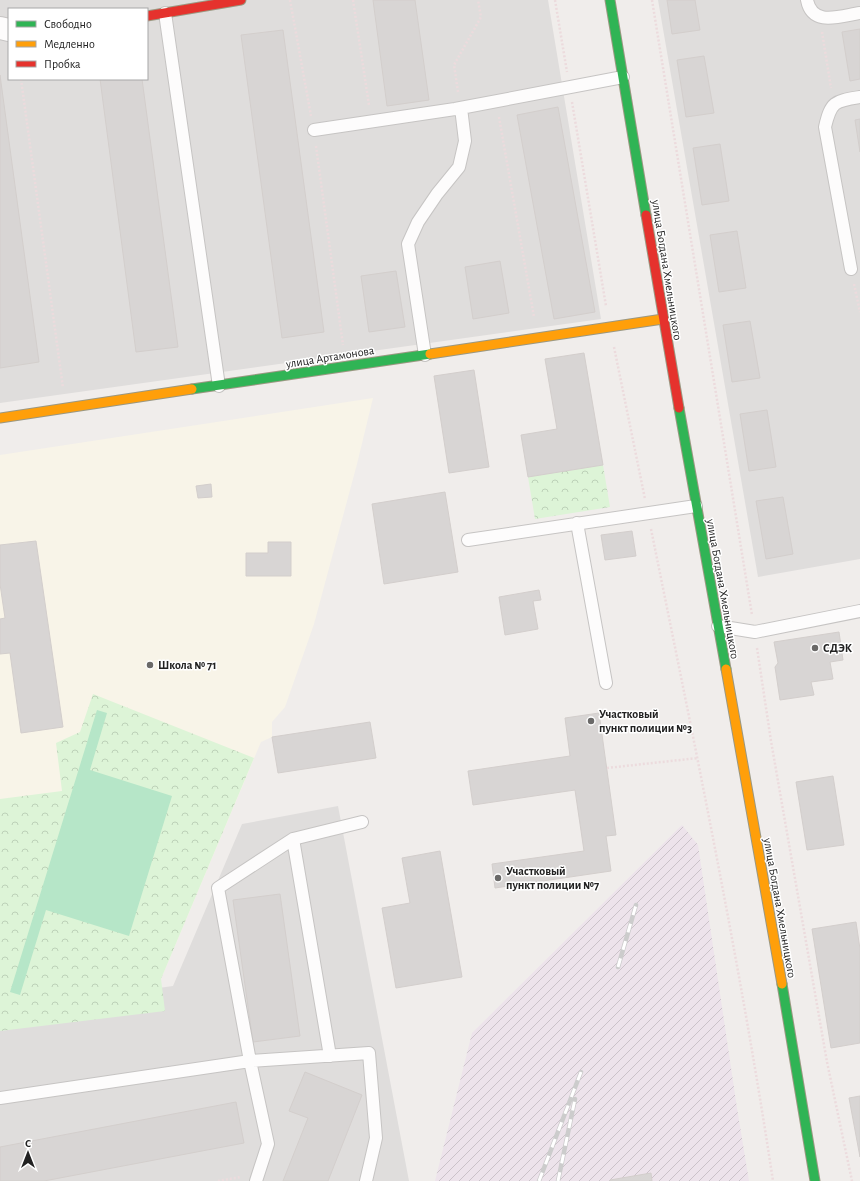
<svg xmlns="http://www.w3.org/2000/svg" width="860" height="1181" font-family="'Alegreya Sans',sans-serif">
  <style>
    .residential { fill: #dfdddc; fill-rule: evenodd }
    .industrial { fill: url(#industrial-furrows) }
    .education { fill: #f8f4e8 }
    .park { fill: url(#park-crowns) }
    .pitch { fill: #b6e6c8 }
    .building { fill: #d8d5d4; stroke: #d3cecc }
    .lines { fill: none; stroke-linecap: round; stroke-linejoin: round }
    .lane-casing { stroke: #c6c4c3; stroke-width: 14 }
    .street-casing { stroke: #c6c4c3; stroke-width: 24 }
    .fast-casing { stroke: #9b9882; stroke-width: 11 }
    .slow-casing { stroke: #9b9882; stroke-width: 11 }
    .jam-casing { stroke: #9b9882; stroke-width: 11 }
    .path { stroke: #ecdbdd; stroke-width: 2.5; stroke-dasharray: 2 2; stroke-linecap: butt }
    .lane { stroke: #fdfcfc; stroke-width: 12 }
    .street { stroke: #fdfcfc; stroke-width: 22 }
    .fast { stroke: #30b455; stroke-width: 9 }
    .slow { stroke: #ff9f0a; stroke-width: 9 }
    .jam { stroke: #e5322d; stroke-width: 9 }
    .rail-casing { stroke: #ccc; stroke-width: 4.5 }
    .rail { stroke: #fff; stroke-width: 3; stroke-dasharray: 9; stroke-linecap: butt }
    .poi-dot { fill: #6a6968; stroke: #fff; stroke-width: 1.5 }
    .labels { text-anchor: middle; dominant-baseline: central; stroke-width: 3; stroke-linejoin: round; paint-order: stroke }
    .street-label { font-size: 12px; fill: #222; stroke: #fff }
    .poi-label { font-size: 12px; font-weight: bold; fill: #222; stroke: #fff; text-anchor: start }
  </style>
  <defs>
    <pattern id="industrial-furrows" width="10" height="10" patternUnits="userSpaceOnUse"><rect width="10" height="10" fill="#ede3eb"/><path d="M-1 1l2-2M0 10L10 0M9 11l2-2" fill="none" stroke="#cbc2c9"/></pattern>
    <pattern id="park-crowns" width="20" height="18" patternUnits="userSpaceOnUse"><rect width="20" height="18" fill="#ddf4d7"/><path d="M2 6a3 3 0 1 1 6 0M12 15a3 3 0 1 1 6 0" fill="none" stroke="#bdd1b8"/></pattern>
  </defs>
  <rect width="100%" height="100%" fill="#f0edeb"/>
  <!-- residential -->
  <path class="residential" d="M 0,0 L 548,0 L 601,319 L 0,403 ZM 9,9 L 147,9 L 147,79 L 9,79 Z
    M 658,0 L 860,0 L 860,559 L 758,577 Z
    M 338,806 L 409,1181 L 0,1181 L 0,1010 L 173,986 L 242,824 Z"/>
  <!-- industrial -->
  <path class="industrial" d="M 682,825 L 698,845 L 737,1108 L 749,1181 L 435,1181 L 472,1033 Z"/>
  <!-- education -->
  <path class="education" d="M 373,398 L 357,464 L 314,624 L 285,707 L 272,722 L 272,737 L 261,742 L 161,979 L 0,998 L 0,455 Z"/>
  <!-- park -->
  <path class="park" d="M 603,465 L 610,507 L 535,519 L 528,477 Z
    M 93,694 L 254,758 L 161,979 L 165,1011 L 0,1031 L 0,799 L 62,791 L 56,743 L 80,732 Z"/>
  <!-- pitch -->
  <path class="pitch" d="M 97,710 L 107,713 L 90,770 L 172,796 L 129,936 L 46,910 L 20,995 L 10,992 Z"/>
  <!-- building -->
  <path class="building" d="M 373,0 L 415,0 L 429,100 L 387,106 Z
    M 667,0 L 695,0 L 700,30 L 672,34 Z
    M 860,29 L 860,79 L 850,81 L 842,32 Z
    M 283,30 L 324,332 L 282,338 L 241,35 Z
    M 704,56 L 714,113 L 686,117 L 677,60 Z
    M 0,75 L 39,362 L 0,368 Z
    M 100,79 L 142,79 L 178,347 L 136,352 Z
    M 558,107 L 595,312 L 554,319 L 517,115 Z
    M 860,119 L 860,152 L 855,120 Z
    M 720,144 L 729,201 L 702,205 L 693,148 Z
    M 737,231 L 746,288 L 719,292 L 710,235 Z
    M 500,261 L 509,313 L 473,319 L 465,267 Z
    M 396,271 L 405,327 L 369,332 L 361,276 Z
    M 750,321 L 760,378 L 732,382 L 723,325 Z
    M 584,353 L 603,465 L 528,477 L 521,435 L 557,429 L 545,359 Z
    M 474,370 L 489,467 L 449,473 L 434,376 Z
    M 767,410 L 776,467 L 749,471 L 740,414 Z
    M 211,484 L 212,497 L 198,498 L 196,486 Z
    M 445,492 L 458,572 L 384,584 L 372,504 Z
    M 783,497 L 793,554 L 766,559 L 756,501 Z
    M 632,531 L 636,556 L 605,560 L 601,535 Z
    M 36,541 L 63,727 L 21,733 L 10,653 L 0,654 L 0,619 L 5,618 L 0,584 L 0,545 Z
    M 268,542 L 291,542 L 291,576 L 246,576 L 246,553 L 268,553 Z
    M 539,590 L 541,600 L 533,601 L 538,629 L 505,635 L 499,597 Z
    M 839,632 L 843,660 L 830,662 L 833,679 L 811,682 L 814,695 L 780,700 L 775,667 L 778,663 L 774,642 Z
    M 599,713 L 616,835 L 606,836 L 611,871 L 495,888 L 492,864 L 584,851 L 575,790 L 473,805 L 468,771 L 570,756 L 565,718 Z
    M 370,722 L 376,758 L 278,773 L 272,737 Z
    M 833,776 L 844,845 L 807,850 L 796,782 Z
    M 440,851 L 462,977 L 396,988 L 382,908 L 410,903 L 402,858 Z
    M 280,894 L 300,1036 L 253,1042 L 233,900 Z
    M 856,922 L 860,949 L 860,1043 L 831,1048 L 812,929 Z
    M 305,1072 L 362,1095 L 328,1181 L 283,1181 L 308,1118 L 289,1111 Z
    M 860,1096 L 860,1157 L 849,1098 Z
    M 236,1102 L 244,1143 L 44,1181 L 0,1181 L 0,1147 Z
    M 651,1173 L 652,1181 L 610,1181 L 610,1180 Z"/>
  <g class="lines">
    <defs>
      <path id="lane" d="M 807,0 C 812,27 840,16 860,13
        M 165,13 L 219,386
        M 314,130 L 455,109 L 623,77
        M 851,269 L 825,127 C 831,101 835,101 860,97
        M 425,355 L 408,244 L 418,222 L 437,194 L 459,167 L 465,141 L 461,108
        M 577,523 L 606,683
        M 468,540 L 696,506
        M 718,626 L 755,632 L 860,611
        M 293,839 L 330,1056
        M 0,1098 L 250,1061 L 369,1053 L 376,1138 L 366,1181
        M 256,1181 L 268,1144 L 250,1061 L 218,888 L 293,839 L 362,822"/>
      <path id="street" d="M 0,28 L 9,30"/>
      <path id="fast" d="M 610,0 L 646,215
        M 192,389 L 430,354
        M 679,408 L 726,669
        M 782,984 L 815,1181"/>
      <path id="slow" d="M 430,354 L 663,319
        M 0,418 L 192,389
        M 726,669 L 782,984"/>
      <path id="jam" d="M 147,16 L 241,0
        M 646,215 L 679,408"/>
    </defs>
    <!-- lane casing -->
    <use href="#lane" class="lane-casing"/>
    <!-- street casing -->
    <use href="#street" class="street-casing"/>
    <!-- fast casing -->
    <use href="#fast" class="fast-casing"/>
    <!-- slow casing -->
    <use href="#slow" class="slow-casing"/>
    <!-- jam casing -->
    <use href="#jam" class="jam-casing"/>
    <!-- path -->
    <path class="path" d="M 290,0 L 311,116
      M 353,0 L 369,105
      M 555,0 L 567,72
      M 652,0 L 752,615
      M 822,32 L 831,88
      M 21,79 L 63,388
      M 458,92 L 454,65 L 481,17 L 478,0
      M 572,102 L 606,306
      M 499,117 L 534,317
      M 316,146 L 343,345
      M 854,284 L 860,312
      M 614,347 L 645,499
      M 651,529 C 695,746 740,962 773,1181
      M 757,648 L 771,741 L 827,1062 L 852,1181
      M 607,768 L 698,758
      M 218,1181 L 241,1177"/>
    <!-- lane -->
    <use href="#lane" class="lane"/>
    <!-- street -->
    <use href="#street" class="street"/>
    <!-- fast -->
    <use href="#fast" class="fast"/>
    <!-- slow -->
    <use href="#slow" class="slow"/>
    <!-- jam -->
    <use href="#jam" class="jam"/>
    <defs>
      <path id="rail" d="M 618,967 L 636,905
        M 539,1181 L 581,1072
        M 558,1181 L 575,1099"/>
    </defs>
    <!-- rail casing -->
    <use href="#rail" class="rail-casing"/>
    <!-- rail -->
    <use href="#rail" class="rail"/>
  </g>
  <!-- markers -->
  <g class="poi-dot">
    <circle cx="815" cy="648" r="4"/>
    <circle cx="150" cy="665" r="4"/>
    <circle cx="591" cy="721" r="4"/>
    <circle cx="498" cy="878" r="4"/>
  </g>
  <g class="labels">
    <!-- street labels -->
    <g class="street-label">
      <text transform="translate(667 270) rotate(81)">улица Богдана Хмельницкого</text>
      <text transform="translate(330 357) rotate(-9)">улица Артамонова</text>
      <text transform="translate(723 589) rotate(80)">улица Богдана Хмельницкого</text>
      <text transform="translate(780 908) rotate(80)">улица Богдана Хмельницкого</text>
    </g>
    <!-- poi labels -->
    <g class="poi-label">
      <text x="823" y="648">СДЭК</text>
      <text x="158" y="665">Школа № 71</text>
      <text x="599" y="714">Участковый<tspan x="599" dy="14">пункт полиции №3</tspan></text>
      <text x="506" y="871">Участковый<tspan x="506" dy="14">пункт полиции №7</tspan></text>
    </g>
  </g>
  <!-- legend -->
  <rect x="8" y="8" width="140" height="72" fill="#ffffff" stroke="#a7a7a7"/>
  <rect x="16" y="21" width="20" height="6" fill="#30b455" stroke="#a7a7a7"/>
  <text x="44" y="28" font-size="12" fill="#222222">Свободно</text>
  <rect x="16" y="41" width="20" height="6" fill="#ff9f0a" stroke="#a7a7a7"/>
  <text x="44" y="48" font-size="12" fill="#222222">Медленно</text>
  <rect x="16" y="61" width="20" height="6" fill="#e5322d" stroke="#a7a7a7"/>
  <text x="44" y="68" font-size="12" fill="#222222">Пробка</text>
  <!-- north arrow -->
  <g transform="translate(28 1153)" stroke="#ffffff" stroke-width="3" paint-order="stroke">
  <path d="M0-3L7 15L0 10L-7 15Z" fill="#222222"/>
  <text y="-6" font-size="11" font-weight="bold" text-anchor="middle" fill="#222222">С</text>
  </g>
</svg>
